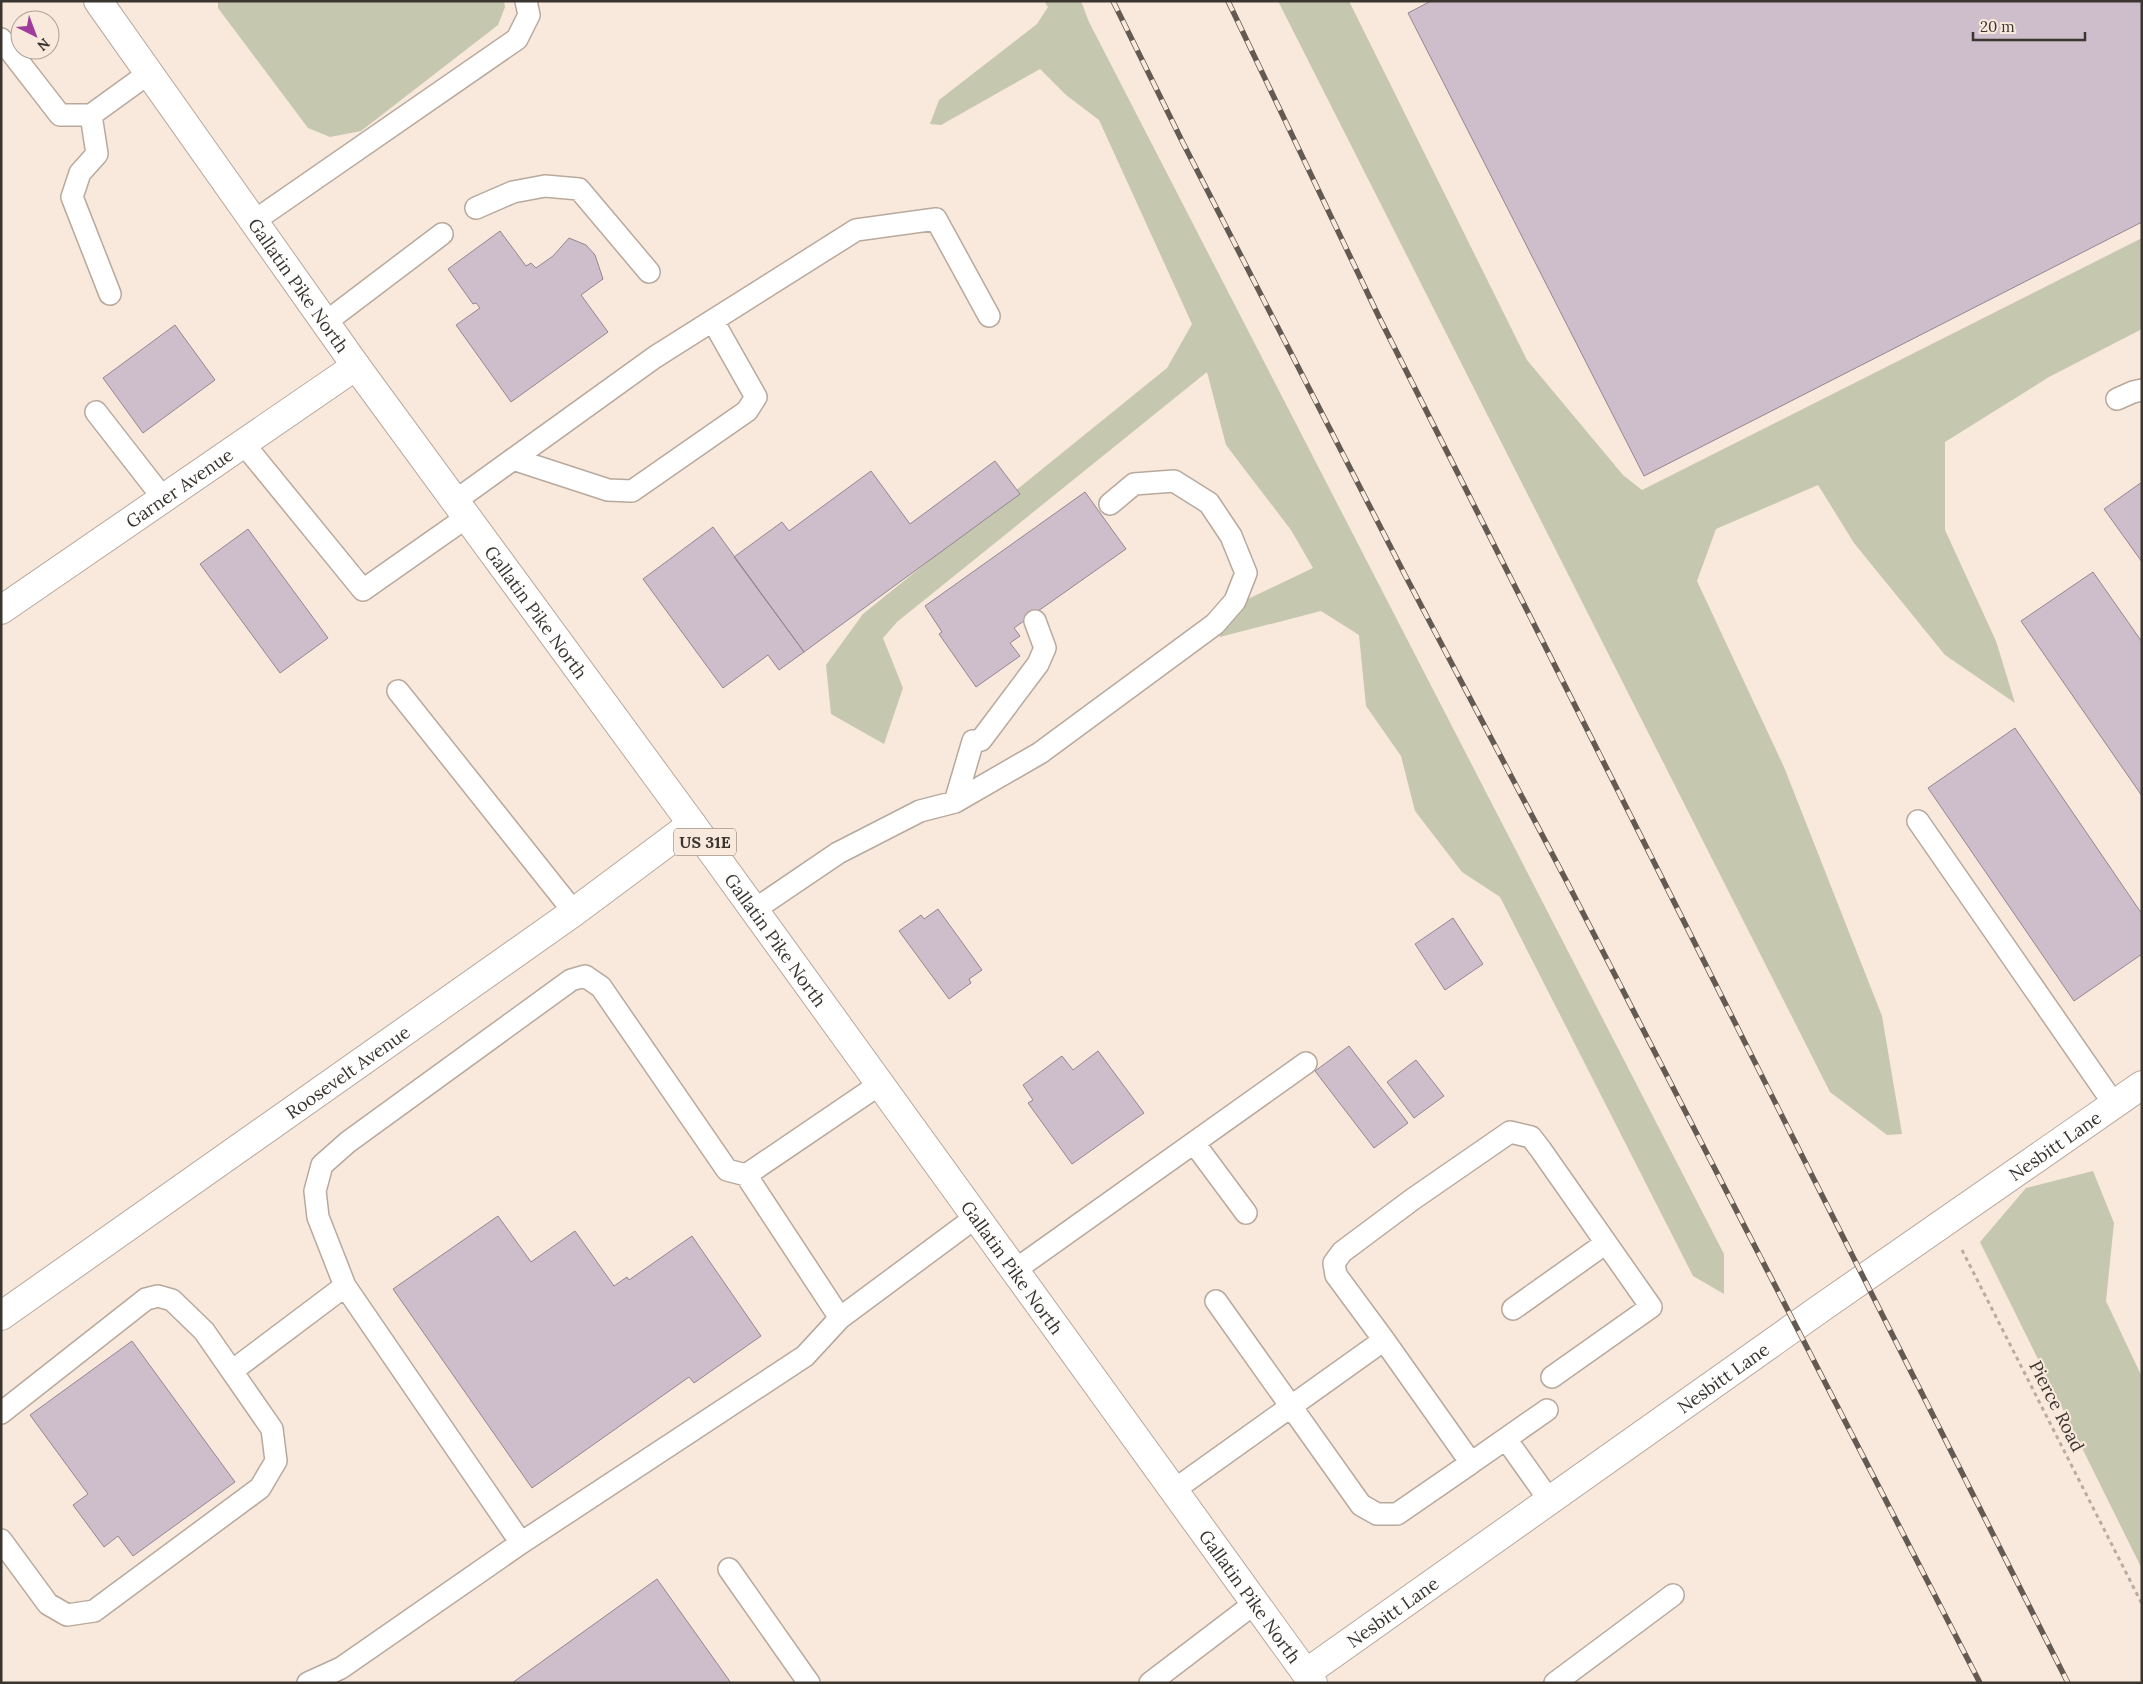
<svg xmlns="http://www.w3.org/2000/svg" width="2143" height="1684" font-family="Lora,serif">
  <style>
    .green { fill: #c5c8ae }
    .building { fill: #cebecb; stroke: #948591 }
    .lines { fill: none; stroke-linecap: round; stroke-linejoin: round }
    .service-casing { stroke: #b8a99d; stroke-width: 24 }
    .minor-casing { stroke: #b8a99d; stroke-width: 30 }
    .primary-casing { stroke: #b8a99d; stroke-width: 30 }
    .path { stroke: #b8aba1; stroke-width: 3; stroke-dasharray: 4 4; stroke-linecap: butt }
    .service { stroke: #fff; stroke-width: 21 }
    .minor { stroke: #fff; stroke-width: 28 }
    .primary { stroke: #fff; stroke-width: 28 }
    .rail-casing { stroke: #625a53; stroke-width: 5.5 }
    .rail { stroke: #f9e9dc; stroke-width: 4; stroke-dasharray: 11; stroke-linecap: butt }
    .labels { text-anchor: middle; dominant-baseline: central; stroke-width: 4; stroke-linejoin: round; paint-order: stroke }
    .shield { fill: #f9e9dc; stroke: #746b64; stroke-width: 1 }
    .shield-label { font-size: 16px; font-weight: bold; fill: #3b3530 }
    .street-label { font-size: 18px; fill: #3b3530; stroke: #f9e9dc }
  </style>
  <rect width="100%" height="100%" fill="#f9e9dc"/>
  <!-- green -->
  <path class="green" d="M 218,1 L 504,1 L 505,7 L 498,25 L 361,131 L 330,137 L 308,128 L 218,8 Z
    M 1044,1 L 1081,1 L 1089,22 L 1724,1254 L 1724,1294 L 1693,1276 L 1500,897 L 1462,872 L 1415,811 L 1401,756 L 1366,706 L 1359,635 L 1321,611 L 1220,637 L 1210,617 L 1313,568 L 1291,530 L 1226,445 L 1207,372 L 897,622 L 883,638 L 903,688 L 884,744 L 831,714 L 826,665 L 863,614 L 1167,368 L 1192,324 L 1099,120 L 1066,95 L 1040,69 L 941,125 L 930,124 L 939,100 L 1037,24 L 1048,7 Z
    M 1278,1 L 1349,1 L 1527,360 L 1623,475 L 1642,490 L 2142,238 L 2142,329 L 2049,377 L 1945,442 L 1945,530 L 1996,641 L 2015,703 L 1945,655 L 1854,543 L 1818,485 L 1716,529 L 1697,581 L 1784,767 L 1882,1016 L 1902,1134 L 1887,1135 L 1830,1092 Z
    M 2093,1171 L 2114,1223 L 2106,1301 L 2142,1377 L 2142,1569 L 1980,1242 L 2026,1188 Z"/>
  <!-- building -->
  <path class="building" d="M 1431,1 L 2142,1 L 2142,222 L 1644,476 L 1408,13 Z
    M 500,231 L 526,266 L 531,263 L 536,268 L 553,256 L 569,238 L 586,245 L 595,255 L 603,279 L 581,295 L 608,332 L 511,402 L 456,325 L 480,308 L 476,303 L 473,304 L 448,269 Z
    M 175,325 L 215,380 L 143,433 L 103,378 Z
    M 995,461 L 1020,494 L 804,652 L 734,557 L 782,522 L 789,531 L 871,471 L 910,524 Z
    M 2142,482 L 2142,562 L 2104,509 Z
    M 1085,492 L 1126,549 L 1014,628 L 1020,636 L 1010,643 L 1020,656 L 976,687 L 939,634 L 942,632 L 925,606 Z
    M 713,527 L 804,652 L 779,670 L 768,655 L 723,688 L 643,579 Z
    M 248,529 L 328,638 L 280,673 L 200,564 Z
    M 2093,572 L 2142,642 L 2142,796 L 2021,621 Z
    M 2015,728 L 2142,914 L 2142,954 L 2074,1001 L 1928,788 Z
    M 938,909 L 982,970 L 969,979 L 971,983 L 949,999 L 899,931 L 921,915 L 924,919 Z
    M 1453,918 L 1483,964 L 1445,990 L 1415,944 Z
    M 1349,1046 L 1408,1123 L 1374,1148 L 1315,1071 Z
    M 1098,1051 L 1144,1113 L 1072,1164 L 1028,1103 L 1033,1100 L 1023,1085 L 1062,1056 L 1073,1070 Z
    M 1416,1060 L 1444,1096 L 1414,1118 L 1387,1082 Z
    M 498,1216 L 531,1262 L 575,1231 L 614,1286 L 627,1277 L 629,1280 L 692,1236 L 761,1336 L 694,1383 L 689,1377 L 532,1488 L 393,1289 Z
    M 132,1341 L 235,1482 L 133,1556 L 118,1536 L 104,1547 L 73,1505 L 88,1494 L 30,1415 Z
    M 657,1579 L 731,1683 L 512,1683 Z"/>
  <g class="lines">
    <defs>
      <path id="service" d="M 1,39 L 60,115 L 91,115 L 149,73
        M 91,115 L 97,154 L 80,173 L 72,197 L 110,294
        M 476,208 L 513,192 L 545,186 L 579,189 L 649,272
        M 254,221 L 517,39 L 529,15 L 526,1
        M 326,322 L 442,234
        M 2117,399 L 2133,392 L 2142,390
        M 96,412 L 163,498
        M 243,443 L 363,590 L 467,517
        M 513,459 L 608,490 L 632,491 L 747,411 L 756,397 L 713,321
        M 455,501 L 655,357 L 856,230 L 936,219 L 989,316
        M 398,691 L 574,912
        M 955,802 L 973,741 L 981,740 L 1038,664 L 1045,648 L 1035,621
        M 1918,821 L 2114,1104
        M 754,910 L 838,853 L 920,811 L 955,802 L 1040,753 L 1215,624 L 1235,601 L 1246,573 L 1231,536 L 1209,503 L 1174,481 L 1134,484 L 1110,504
        M 1194,1143 L 1246,1213
        M 746,1175 L 840,1318
        M 1015,1270 L 1306,1063
        M 1216,1301 L 1361,1505 L 1377,1514 L 1397,1514 L 1471,1463
        M 1513,1309 L 1606,1243
        M 1384,1340 L 1336,1275 L 1334,1263 L 1342,1252 L 1413,1199 L 1510,1132 L 1531,1137 L 1541,1150 L 1651,1307 L 1552,1377
        M 232,1371 L 345,1286
        M 1,1413 L 146,1299 L 158,1296 L 172,1300 L 204,1331 L 272,1429 L 276,1461 L 260,1488 L 94,1611 L 67,1615 L 48,1604 L 1,1540
        M 1506,1439 L 1550,1501
        M 1174,1490 L 1384,1340 L 1471,1463 L 1547,1410
        M 521,1543 L 345,1286 L 318,1217 L 315,1191 L 322,1165 L 348,1142 L 571,980 L 585,976 L 601,987 L 727,1170 L 746,1175 L 880,1084
        M 729,1569 L 809,1683
        M 308,1683 L 341,1668 L 521,1543 L 805,1356 L 840,1318 L 976,1217
        M 1150,1683 L 1255,1603
        M 1555,1683 L 1673,1595"/>
      <g id="minor">
        <path id="s1" d="M 1,610 L 356,366"/>
        <path id="s2" d="M 1,1316 L 574,912 L 692,824"/>
        <path id="s3" d="M 1306,1673 L 1821,1308 L 2142,1085"/>
      </g>
      <g id="primary">
        <path id="s4" d="M 98,1 L 356,366 L 692,824 L 1313,1683"/>
      </g>
    </defs>
    <!-- service casing -->
    <use href="#service" class="service-casing"/>
    <!-- minor casing -->
    <use href="#minor" class="minor-casing"/>
    <!-- primary casing -->
    <use href="#primary" class="primary-casing"/>
    <!-- path -->
    <path class="path" d="M 1962,1250 L 2142,1604"/>
    <!-- service -->
    <use href="#service" class="service"/>
    <!-- minor -->
    <use href="#minor" class="minor"/>
    <!-- primary -->
    <use href="#primary" class="primary"/>
    <defs>
      <path id="rail" d="M 1113,1 L 1183,143 L 1405,575 L 1567,882 L 1980,1683
        M 1228,1 L 1379,317 L 2068,1683"/>
    </defs>
    <!-- rail casing -->
    <use href="#rail" class="rail-casing"/>
    <!-- rail -->
    <use href="#rail" class="rail"/>
  </g>
  <g class="labels">
    <!-- shield labels -->
    <rect class="shield" x="674" y="828.5" width="62" height="27" rx="4"/>
    <g class="shield-label">
      <text x="705" y="842">US 31E</text>
    </g>
    <!-- street labels -->
    <g class="street-label">
      <text stroke="none"><textPath href="#s4" startOffset="348">Gallatin Pike North</textPath></text>
      <text stroke="none"><textPath href="#s1" startOffset="216">Garner Avenue</textPath></text>
      <text stroke="none"><textPath href="#s4" startOffset="752">Gallatin Pike North</textPath></text>
      <text stroke="none"><textPath href="#s4" startOffset="1158">Gallatin Pike North</textPath></text>
      <text stroke="none"><textPath href="#s2" startOffset="424">Roosevelt Avenue</textPath></text>
      <text stroke="none"><textPath href="#s3" startOffset="916">Nesbitt Lane</textPath></text>
      <text stroke="none"><textPath href="#s4" startOffset="1562">Gallatin Pike North</textPath></text>
      <text stroke="none"><textPath href="#s3" startOffset="511">Nesbitt Lane</textPath></text>
      <text transform="translate(2057 1406) rotate(63)">Pierce Road</text>
      <text stroke="none"><textPath href="#s4" startOffset="1968">Gallatin Pike North</textPath></text>
      <text stroke="none"><textPath href="#s3" startOffset="106">Nesbitt Lane</textPath></text>
    </g>
  </g>
  <!-- border -->
  <rect width="2143" height="1684" fill="none" stroke="#3b3530" stroke-width="5"/>
  <!-- north arrow -->
  <g transform="translate(35 35) rotate(138)"><circle r="24" fill="#f9e9dc" stroke="#ada197"/>
  <path d="M0-4L9 19L0 12L-9 19Z" fill="#a13a9d"/>
  <text y="-8" font-size="14" font-weight="bold" text-anchor="middle" fill="#3b3530">N</text>
  </g>
  <!-- scale -->
  <path d="M1973 32v8h112v-8" fill="none" stroke="#3b3530" stroke-width="2.5"/>
  <text x="1980" y="32" font-size="15" fill="#3b3530" stroke="#f9e9dc" stroke-width="4" paint-order="stroke">20 m</text>
</svg>
